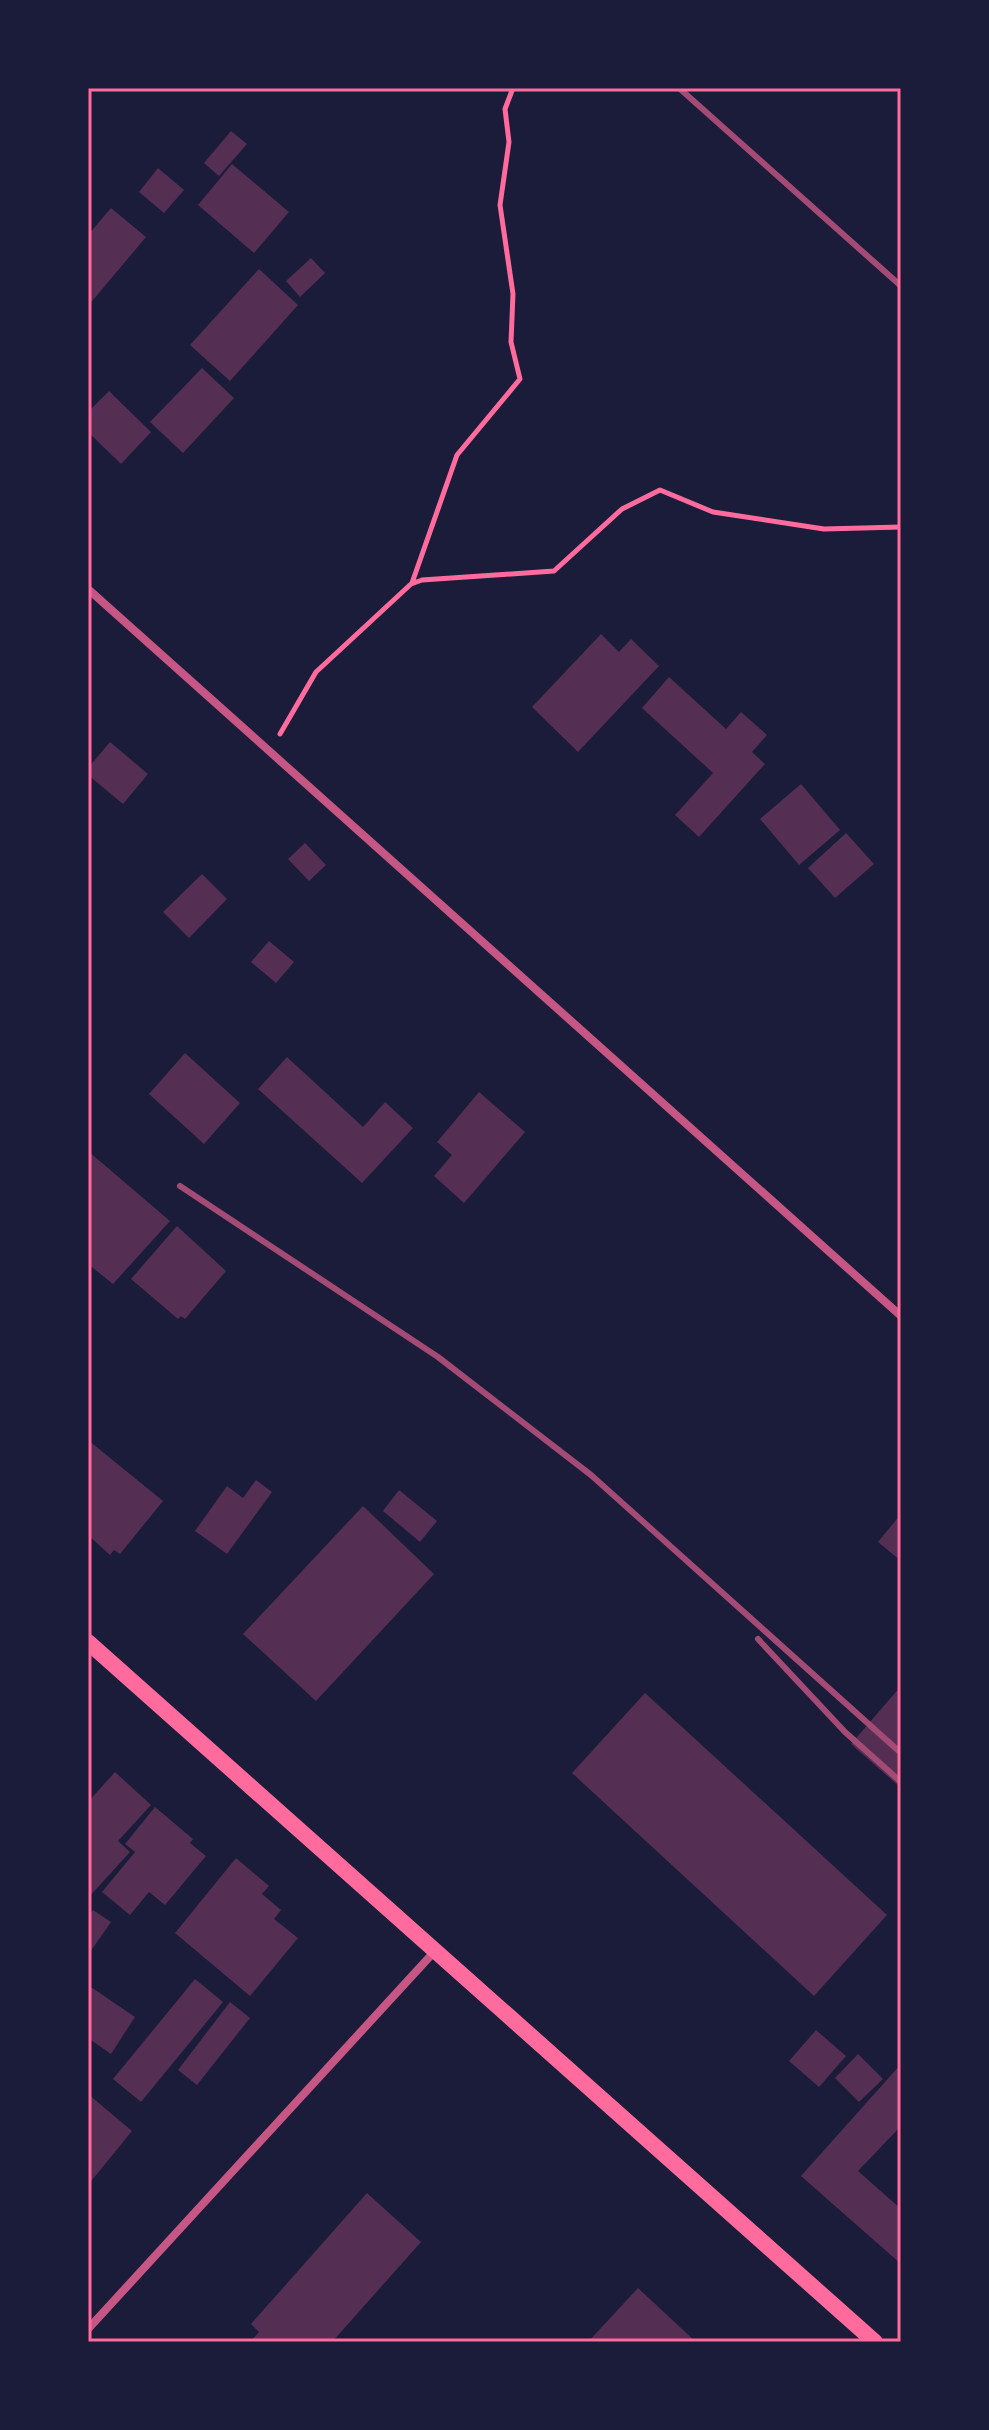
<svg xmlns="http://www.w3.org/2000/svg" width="989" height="2430" font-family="Karla,sans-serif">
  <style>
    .building { fill: #542f53 }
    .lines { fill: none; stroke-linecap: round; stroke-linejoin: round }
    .path { stroke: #ff6b9d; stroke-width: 5 }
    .minor { stroke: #c65784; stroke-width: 8 }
    .secondary { stroke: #ff6b9d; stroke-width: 16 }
    .rail { stroke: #a44b75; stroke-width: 6 }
    .neatline { fill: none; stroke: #ff6b9d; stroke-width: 3 }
  </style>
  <rect width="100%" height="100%" fill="#1b1b3a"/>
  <!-- building -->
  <path class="building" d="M 231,131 L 247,144 L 219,176 L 204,163 Z
    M 232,164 L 289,212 L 254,253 L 198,205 Z
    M 158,168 L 184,190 L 164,213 L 139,192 Z
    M 111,208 L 146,237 L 88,306 L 88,235 Z
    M 311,258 L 325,273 L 300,297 L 286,281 Z
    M 259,269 L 298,305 L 230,381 L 190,345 Z
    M 202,368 L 234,398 L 183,453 L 150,422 Z
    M 109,391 L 151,432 L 121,464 L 88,432 L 88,412 Z
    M 601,634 L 619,652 L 631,639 L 659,666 L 578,752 L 532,707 Z
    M 669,677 L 726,729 L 741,712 L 767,735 L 752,752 L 765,764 L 699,837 L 675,815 L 713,773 L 642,708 Z
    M 110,742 L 148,774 L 123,804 L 88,775 L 88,768 Z
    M 801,784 L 840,830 L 799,865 L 760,819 Z
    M 846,833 L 874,864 L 835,898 L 808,868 Z
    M 305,843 L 326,865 L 309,881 L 288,859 Z
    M 202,874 L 227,899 L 189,938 L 163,912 Z
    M 269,941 L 294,962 L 276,983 L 251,962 Z
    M 185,1053 L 240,1103 L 204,1144 L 149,1094 Z
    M 287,1057 L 363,1127 L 385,1102 L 413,1128 L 362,1183 L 258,1089 Z
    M 479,1092 L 525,1132 L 464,1203 L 434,1176 L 452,1155 L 437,1142 Z
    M 88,1151 L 170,1221 L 113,1284 L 88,1264 Z
    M 177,1226 L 226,1271 L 185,1319 L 181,1316 L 178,1319 L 131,1279 Z
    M 88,1440 L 163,1501 L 120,1554 L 114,1550 L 110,1555 L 88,1535 Z
    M 256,1480 L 272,1492 L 227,1554 L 195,1531 L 227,1486 L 243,1498 Z
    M 399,1490 L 437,1521 L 420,1542 L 383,1511 Z
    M 363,1506 L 434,1574 L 316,1701 L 243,1634 Z
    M 901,1514 L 901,1561 L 878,1542 Z
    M 901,1686 L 901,1788 L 851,1744 Z
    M 645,1693 L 887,1915 L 814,1996 L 572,1773 Z
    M 115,1772 L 151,1805 L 118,1841 L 130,1852 L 88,1898 L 88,1802 Z
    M 155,1807 L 193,1839 L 190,1843 L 206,1856 L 165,1905 L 149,1892 L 130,1915 L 102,1892 L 135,1852 L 125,1844 Z
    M 236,1858 L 269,1886 L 262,1894 L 281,1910 L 274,1919 L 298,1938 L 250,1996 L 175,1933 Z
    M 93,1910 L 111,1922 L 88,1955 L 88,1917 Z
    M 195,1979 L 223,2002 L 141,2102 L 113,2079 Z
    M 88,1985 L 135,2017 L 111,2054 L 88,2038 Z
    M 230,2002 L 250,2018 L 197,2085 L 178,2070 Z
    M 816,2030 L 846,2056 L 819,2087 L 789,2061 Z
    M 858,2054 L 883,2079 L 859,2102 L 835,2078 Z
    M 901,2064 L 901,2126 L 858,2171 L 901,2209 L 901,2264 L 801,2176 Z
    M 88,2094 L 132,2131 L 88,2185 Z
    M 367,2193 L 421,2242 L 332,2342 L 250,2342 L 259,2332 L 251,2324 Z
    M 638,2288 L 696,2342 L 588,2342 Z"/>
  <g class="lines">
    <!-- path -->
    <path class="path" d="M 412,583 L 457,455 L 520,379 L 511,342 L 513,294 L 500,205 L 509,142 L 505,109 L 513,88
      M 280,734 L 316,672 L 411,584 L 422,580 L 554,571 L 622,509 L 660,490 L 713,512 L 824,529 L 901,527"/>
    <!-- minor -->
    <path class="minor" d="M 88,589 L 901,1316
      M 88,2329 L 434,1952"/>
    <!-- secondary -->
    <path class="secondary" d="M 88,1642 L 875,2342"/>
    <!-- rail -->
    <path class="rail" d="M 679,88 L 901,286
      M 180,1186 L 438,1357 L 591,1475 L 901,1753
      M 758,1639 L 845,1732 L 901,1782"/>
  </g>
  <!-- border -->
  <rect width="989" height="2430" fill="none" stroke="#1b1b3a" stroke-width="180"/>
  <rect x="90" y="90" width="809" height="2250" class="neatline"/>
</svg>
